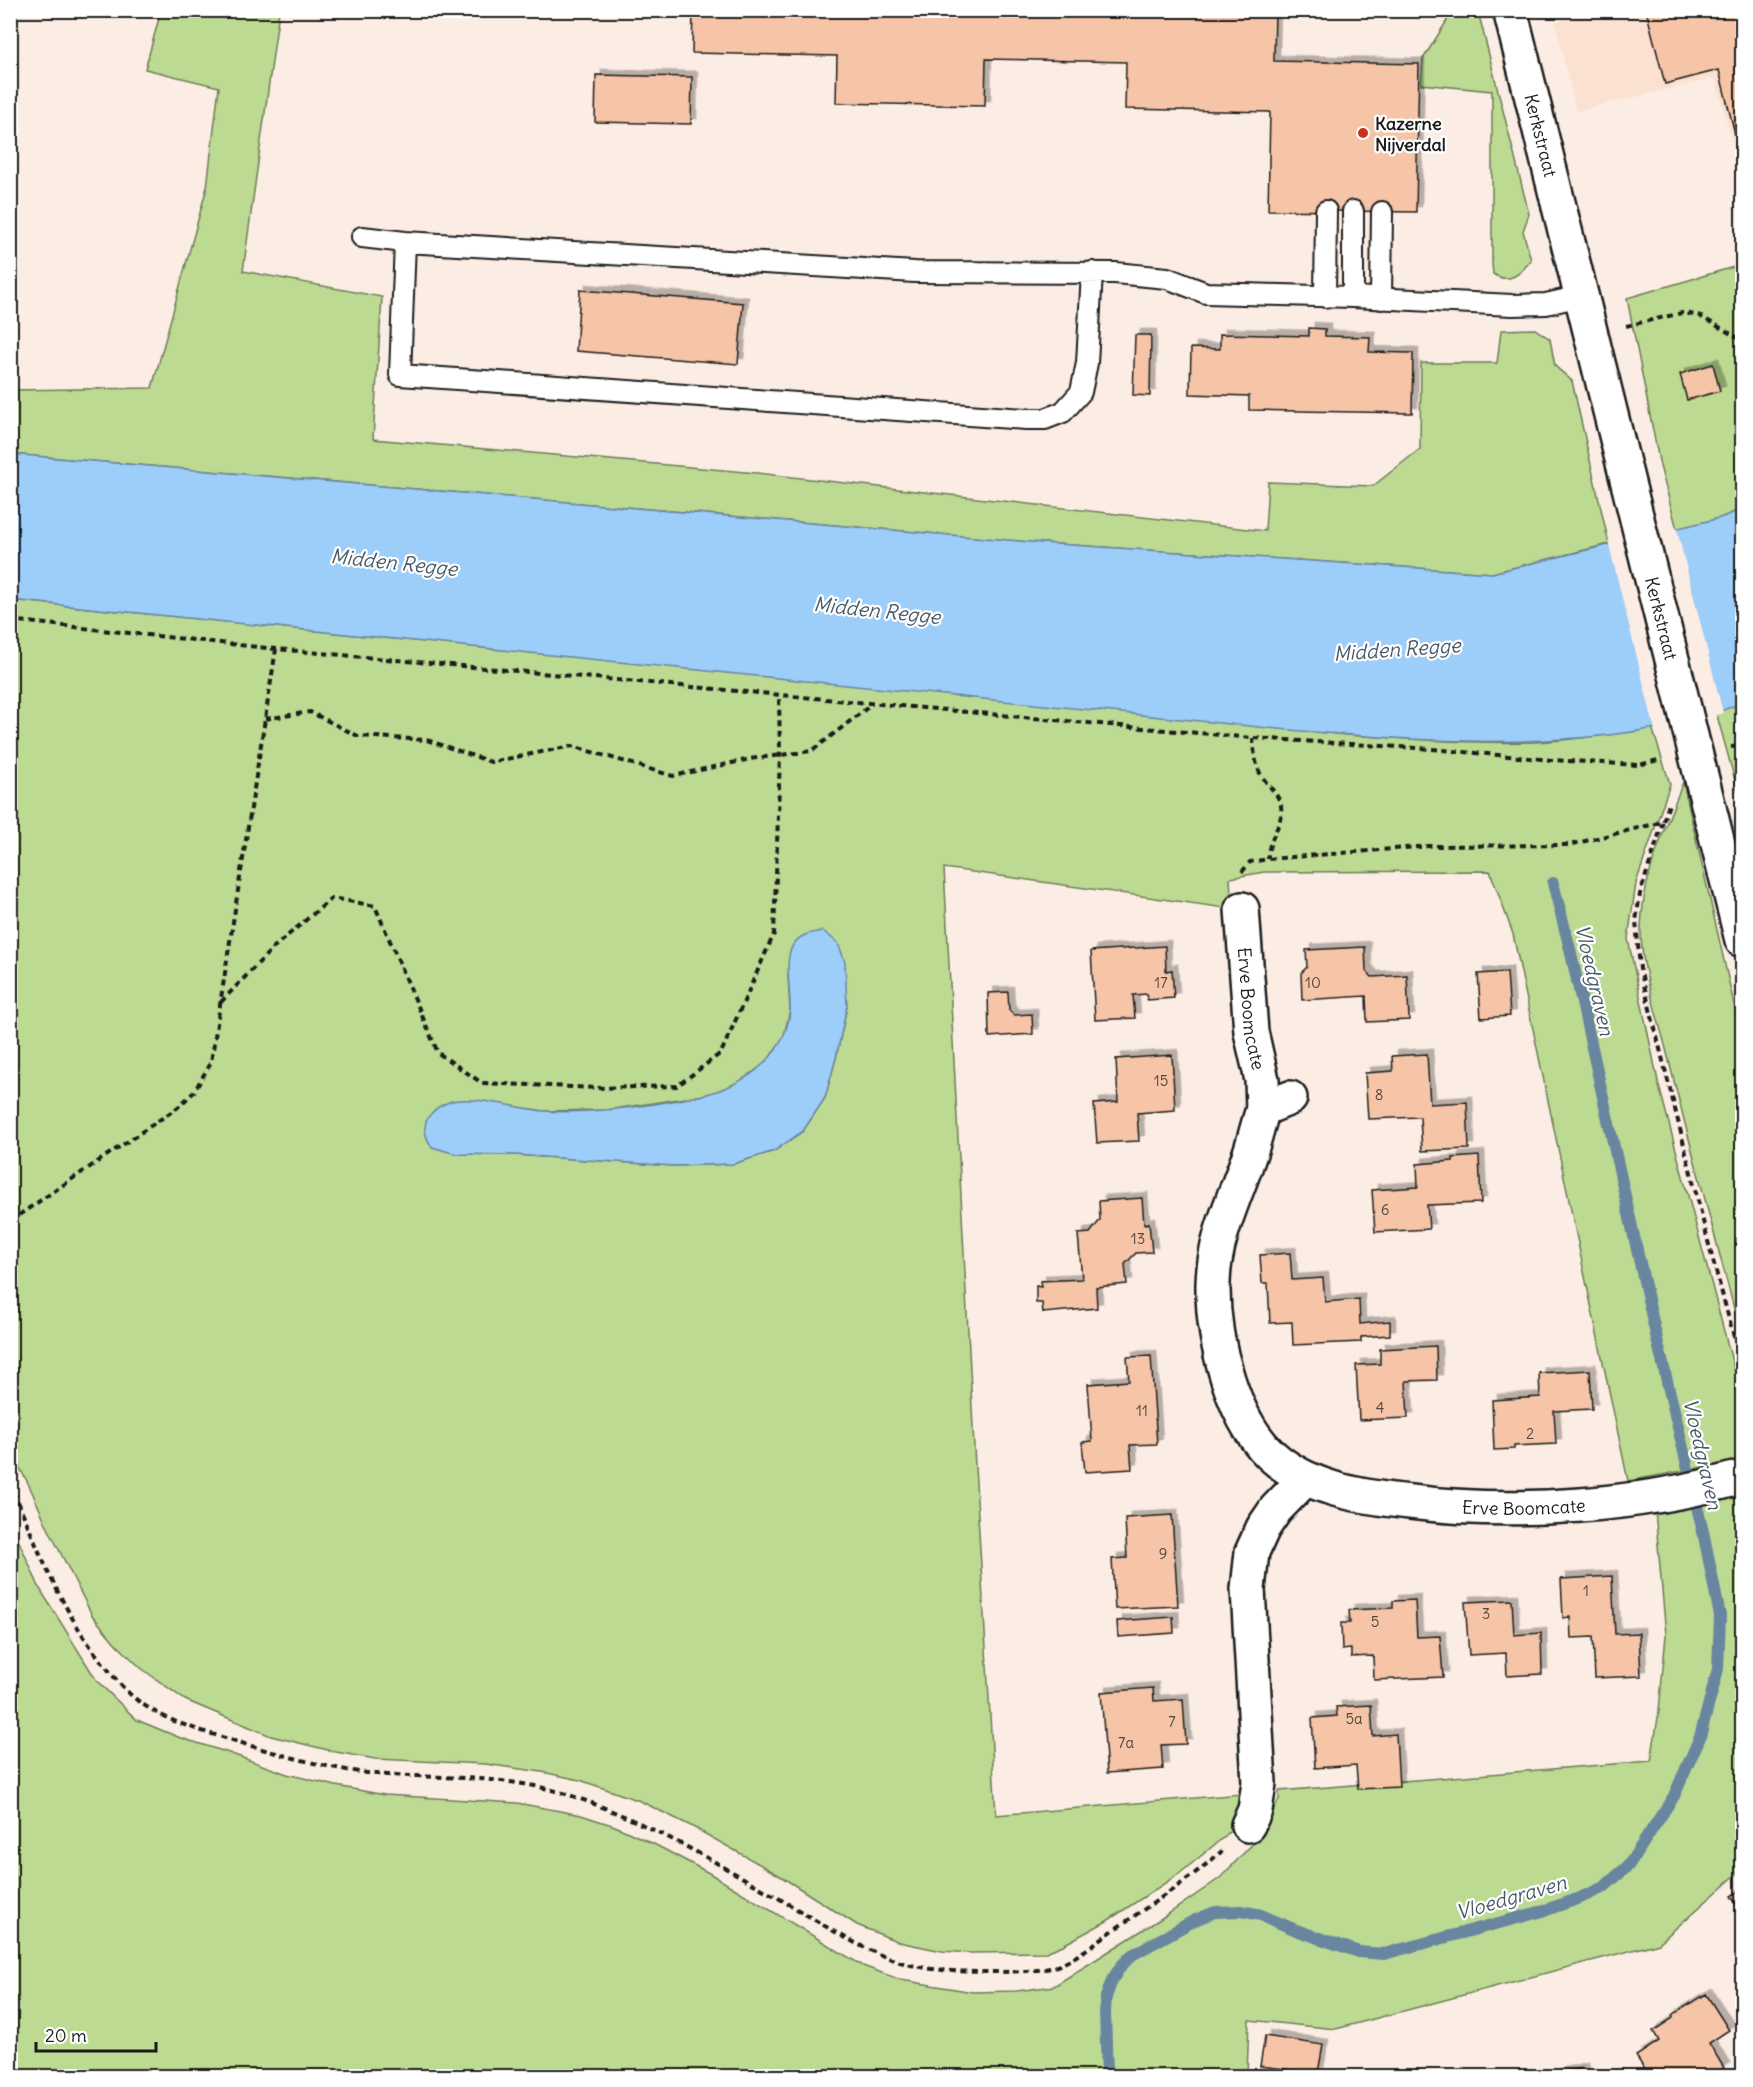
<svg xmlns="http://www.w3.org/2000/svg" width="1753" height="2087" font-family="Delius,sans-serif">
  <style>
    .built { fill: #fae1d1 }
    .green { fill: #bcda92; stroke: #6c7b57; stroke-width: 1.5; fill-rule: evenodd }
    .water { fill: #9dcdf9; stroke: #6986a1; stroke-width: 1.5 }
    .pier { fill: #fcede4 }
    .lines { fill: none; stroke-linecap: round; stroke-linejoin: round }
    .stream { stroke: #6986a1; stroke-width: 12 }
    .building { fill: #f6c4a6; stroke: #1c1c1c; stroke-width: 1.5; filter: url(#shadow) }
    .service-casing { stroke: #1c1c1c; stroke-width: 24 }
    .minor-casing { stroke: #1c1c1c; stroke-width: 38 }
    .path { stroke: #1c1c1c; stroke-width: 4; stroke-dasharray: 6 4.5; stroke-linecap: butt }
    .service { stroke: #fff; stroke-width: 20 }
    .minor { stroke: #fff; stroke-width: 33 }
    .poi-dot { fill: #c8321e; stroke: #fff; stroke-width: 2 }
    .labels { text-anchor: middle; dominant-baseline: central; stroke-width: 4.5; stroke-linejoin: round; paint-order: stroke }
    .number-label { font-size: 15px; fill: #52463e }
    .poi-label { font-size: 18px; font-weight: bold; fill: #1c1c1c; stroke: #fff; text-anchor: start }
    .street-label { font-size: 18px; fill: #1c1c1c; stroke: #fff }
    .water-label { font-size: 20px; font-style: italic; fill: #495a69; stroke: #fff }
  </style>
  <defs>
    <filter id="shadow"><feDropShadow dx="5.5" dy="-5.5" stdDeviation="0" flood-color="#0004"/></filter>
  </defs>
  <rect width="100%" height="100%" fill="#fcede4"/>
  <filter id="ink" filterUnits="userSpaceOnUse"><feTurbulence type="fractalNoise" baseFrequency=".0167" numOctaves="2"/><feDisplacementMap in="SourceGraphic" scale="12" xChannelSelector="R" yChannelSelector="G"/><feConvolveMatrix kernelMatrix="1 2 1 2 8 2 1 2 1" color-interpolation-filters="sRGB"/></filter>
  <g filter="url(#ink)">
    <!-- built -->
    <path class="built" d="M 1600,11 L 1742,11 L 1742,155 L 1736,157 L 1715,78 L 1576,111 L 1555,22 Z"/>
    <!-- green -->
    <path class="green" d="M 161,11 L 279,11 L 243,271 L 382,297 L 373,439 L 757,473 L 1265,531 L 1268,482 L 1373,486 L 1420,449 L 1421,363 L 1497,363 L 1501,330 L 1535,329 L 1550,339 L 1555,366 L 1572,381 L 1609,544 L 1492,573 L 1042,543 L 11,454 L 10,390 L 152,388 L 207,187 L 219,87 L 145,69 Z
      M 1453,11 L 1478,11 L 1529,214 L 1523,231 L 1531,260 C 1521,273 1510,285 1493,274 L 1492,263 L 1492,91 L 1421,84 L 1423,59 Z
      M 1742,260 L 1742,509 L 1720,518 L 1677,529 L 1660,466 L 1627,298 L 1737,266 Z
      M 10,600 L 1346,735 C 1409,739 1471,744 1534,742 C 1573,740 1613,734 1652,727 L 1670,784 L 1636,883 L 1628,939 L 1659,1086 L 1742,1399 L 1742,1460 L 1628,1481 L 1513,934 L 1490,871 L 1264,872 L 1230,878 L 1232,909 L 944,868 L 975,1466 L 996,1815 L 1241,1794 L 1235,1826 L 1224,1837 L 1179,1874 L 1107,1921 L 1063,1945 L 1046,1952 L 970,1953 L 942,1951 L 899,1942 L 857,1925 L 777,1874 L 691,1826 L 640,1801 L 580,1780 L 542,1772 L 485,1764 L 375,1759 L 336,1752 L 271,1736 L 185,1700 L 141,1668 L 116,1644 L 92,1615 L 48,1528 L 28,1483 L 11,1452 ZM 788,975 L 847,1006 L 836,1058 L 825,1098 L 803,1131 L 774,1151 L 733,1164 L 674,1166 L 515,1155 L 456,1154 L 478,1101 L 544,1111 L 607,1110 L 711,1094 L 741,1081 L 767,1062 L 784,1036 L 790,1010 Z
      M 1742,703 L 1742,806 L 1716,712 Z
      M 1683,782 L 1742,1039 L 1742,1339 C 1717,1243 1690,1146 1666,1049 C 1657,1014 1640,965 1641,929 C 1642,877 1665,829 1683,782 Z
      M 1742,1493 L 1742,1877 L 1738,1873 L 1659,1943 L 1336,2029 L 1249,2020 L 1247,2076 L 11,2076 L 10,1521 L 40,1589 L 97,1681 L 137,1720 L 178,1737 L 229,1753 L 287,1774 L 336,1786 L 385,1795 L 517,1803 L 581,1815 L 615,1826 L 652,1843 L 709,1873 L 863,1966 L 901,1980 L 973,1992 L 1017,1991 L 1054,1986 L 1168,1914 L 1220,1878 L 1263,1833 L 1279,1799 L 1279,1791 L 1651,1761 L 1659,1711 L 1666,1635 L 1655,1511 Z"/>
    <!-- water -->
    <path class="water" d="M 10,454 L 1042,543 L 1492,573 L 1720,518 L 1742,509 L 1742,703 C 1727,708 1711,716 1695,720 C 1556,753 1419,741 1278,729 L 11,600 Z
      M 823,931 L 838,943 L 845,962 L 847,1006 L 836,1058 L 825,1098 L 803,1131 L 774,1151 L 733,1164 L 674,1166 L 515,1155 L 456,1154 L 432,1147 C 430,1144 427,1139 426,1135 C 421,1119 435,1107 449,1102 C 469,1094 521,1109 544,1111 C 592,1114 642,1107 689,1098 C 736,1090 785,1063 790,1010 C 791,994 784,960 792,947 C 799,934 810,933 823,931 Z"/>
    <!-- pier -->
    <path class="pier" d="M 1676,526 L 1723,713 L 1697,722 L 1655,730 L 1608,541 Z"/>
    <g class="lines">
      <!-- stream -->
      <path class="stream" d="M 1107,2076 L 1105,2011 L 1106,1997 L 1112,1980 L 1121,1966 L 1132,1955 L 1195,1920 L 1215,1912 L 1241,1911 L 1261,1915 L 1296,1930 L 1359,1952 L 1384,1954 L 1543,1911 L 1580,1898 L 1604,1887 L 1628,1866 L 1674,1796 L 1700,1737 L 1718,1669 L 1720,1616 L 1704,1536 L 1656,1335 L 1570,949 L 1553,883"/>
    </g>
    <!-- building -->
    <path class="building" d="M 693,10 L 1275,10 L 1274,61 L 1419,64 L 1416,212 L 1268,210 L 1270,112 L 1125,109 L 1126,62 L 986,59 L 985,106 L 836,103 L 837,56 L 692,53 Z
      M 1646,10 L 1742,10 L 1742,150 L 1739,150 L 1719,70 L 1665,84 Z
      M 596,75 L 692,77 L 691,124 L 595,122 Z
      M 580,290 L 743,303 L 738,364 L 576,351 Z
      M 1309,328 L 1325,329 L 1325,336 L 1370,337 L 1369,352 L 1413,353 L 1412,413 L 1249,410 L 1249,396 L 1190,394 L 1191,348 L 1220,349 L 1220,334 L 1309,336 Z
      M 1135,335 L 1151,335 L 1150,396 L 1133,395 Z
      M 1713,364 L 1720,391 L 1687,400 L 1680,374 Z
      M 1165,946 L 1166,971 L 1172,970 L 1174,998 L 1147,1000 L 1147,994 L 1133,995 L 1135,1018 L 1095,1020 L 1091,951 Z
      M 1365,947 L 1366,970 L 1372,977 L 1407,975 L 1409,1020 L 1367,1022 L 1366,996 L 1302,1000 L 1301,973 L 1307,967 L 1306,950 Z
      M 1507,972 L 1510,1016 L 1481,1018 L 1478,974 Z
      M 1008,992 L 1009,1010 L 1014,1015 L 1032,1014 L 1033,1034 L 989,1037 L 988,993 Z
      M 1427,1054 L 1430,1104 L 1467,1102 L 1469,1149 L 1422,1151 L 1420,1117 L 1368,1119 L 1365,1073 L 1393,1071 L 1392,1056 Z
      M 1172,1055 L 1175,1110 L 1137,1113 L 1139,1141 L 1097,1143 L 1094,1104 L 1118,1102 L 1116,1059 Z
      M 1479,1156 L 1481,1203 L 1427,1205 L 1429,1229 L 1375,1232 L 1372,1190 L 1418,1187 L 1417,1164 L 1453,1161 L 1453,1158 Z
      M 1142,1198 L 1144,1224 L 1149,1223 L 1152,1252 L 1136,1253 L 1125,1264 L 1127,1284 L 1096,1287 L 1097,1308 L 1043,1313 L 1042,1303 L 1036,1303 L 1036,1286 L 1041,1287 L 1040,1281 L 1082,1279 L 1078,1234 L 1090,1233 L 1100,1220 L 1099,1201 Z
      M 1290,1253 L 1292,1280 L 1323,1278 L 1325,1302 L 1359,1299 L 1360,1324 L 1390,1321 L 1390,1335 L 1361,1337 L 1361,1342 L 1293,1345 L 1292,1322 L 1270,1323 L 1268,1283 L 1262,1283 L 1260,1255 Z
      M 1436,1346 L 1437,1380 L 1406,1381 L 1408,1418 L 1359,1420 L 1356,1365 L 1380,1364 L 1380,1349 Z
      M 1151,1356 L 1157,1444 L 1130,1445 L 1132,1469 L 1085,1472 L 1082,1442 L 1092,1441 L 1088,1384 L 1129,1381 L 1127,1357 Z
      M 1590,1370 L 1592,1409 L 1554,1411 L 1556,1444 L 1514,1446 L 1514,1449 L 1494,1450 L 1492,1400 L 1540,1397 L 1539,1373 Z
      M 1172,1515 L 1178,1606 L 1115,1609 L 1112,1559 L 1127,1558 L 1125,1518 Z
      M 1612,1576 L 1615,1634 L 1639,1633 L 1641,1676 L 1595,1678 L 1593,1637 L 1571,1638 L 1570,1617 L 1563,1618 L 1561,1579 Z
      M 1415,1600 L 1417,1637 L 1440,1636 L 1443,1677 L 1374,1680 L 1373,1656 L 1351,1657 L 1351,1649 L 1342,1650 L 1341,1623 L 1350,1623 L 1349,1610 L 1393,1608 L 1393,1601 Z
      M 1512,1600 L 1514,1635 L 1541,1633 L 1542,1674 L 1507,1676 L 1506,1653 L 1469,1655 L 1465,1602 Z
      M 1173,1617 L 1174,1633 L 1118,1637 L 1117,1621 Z
      M 1153,1688 L 1154,1701 L 1183,1699 L 1186,1744 L 1161,1745 L 1163,1769 L 1107,1773 L 1101,1692 Z
      M 1371,1705 L 1373,1736 L 1396,1734 L 1399,1787 L 1358,1789 L 1356,1765 L 1315,1768 L 1312,1718 L 1337,1716 L 1336,1707 Z
      M 1742,1889 L 1742,1914 L 1731,1896 Z
      M 1706,1994 L 1729,2030 L 1709,2043 L 1724,2068 L 1710,2076 L 1649,2076 L 1636,2056 L 1659,2041 L 1653,2031 L 1673,2018 L 1672,2015 Z
      M 1265,2036 L 1323,2045 L 1318,2073 L 1260,2066 Z
      M 1583,2068 L 1584,2076 L 1556,2076 L 1555,2074 Z"/>
    <g class="lines">
      <defs>
        <path id="service" d="M 362,237 L 405,242 L 915,272 L 1115,273 L 1167,278 L 1206,293 L 1353,297 L 1512,305 L 1546,304 L 1581,296
          M 405,242 L 400,375 L 1026,419 L 1045,419 L 1063,412 L 1081,392 L 1087,363 L 1092,272
          M 1325,297 L 1326,211
          M 1353,297 L 1353,211
          M 1381,299 L 1382,212"/>
        <g id="minor">
          <path id="s1" d="M 1510,10 L 1742,940"/>
          <path id="s2" d="M 1242,909 L 1251,1032 L 1262,1080 L 1263,1109"/>
          <path id="s3" d="M 1290,1098 L 1263,1109 C 1258,1124 1255,1138 1250,1153 C 1236,1196 1214,1236 1213,1283 C 1212,1338 1232,1425 1278,1461 C 1315,1490 1363,1497 1410,1502 C 1516,1515 1639,1506 1742,1477"/>
          <path d="M 1248,1825 L 1255,1810 L 1259,1783 L 1248,1589 L 1252,1552 L 1263,1528 L 1276,1509 L 1305,1479"/>
        </g>
      </defs>
      <!-- service casing -->
      <use href="#service" class="service-casing"/>
      <!-- minor casing -->
      <use href="#minor" class="minor-casing"/>
      <!-- path -->
      <path class="path" d="M 1626,326 L 1682,313 L 1698,315 L 1742,340
        M 10,620 L 276,649 L 1253,738 L 1432,749 L 1552,760 L 1639,765 L 1658,760
        M 265,719 L 310,712 L 358,736 L 427,740 L 491,762 L 572,746 L 673,776 L 750,759 L 812,751 L 872,704
        M 1253,738 C 1254,750 1255,764 1261,775 C 1267,785 1279,794 1281,806 C 1284,825 1267,839 1268,859
        M 1731,747 L 1742,746
        M 1663,822 L 1640,894 L 1636,921 L 1640,969 L 1712,1257 L 1742,1366
        M 1242,872 L 1250,862 L 1268,859 L 1430,846 L 1569,845 L 1663,822 L 1669,804
        M 221,1002 L 274,947 L 332,898 L 375,906 L 438,1053 L 482,1083 L 597,1088 L 677,1086 L 721,1053 L 774,934 L 780,755 L 779,695
        M 10,1221 L 177,1108 L 194,1092 L 211,1062 L 276,649
        M 10,1482 C 37,1547 61,1612 106,1667 C 116,1680 127,1693 141,1703 C 172,1725 211,1733 248,1745 C 293,1758 340,1772 388,1775 C 448,1778 509,1776 566,1794 C 638,1817 708,1858 773,1895 C 815,1919 854,1947 900,1962 C 933,1972 967,1972 1000,1972 C 1019,1971 1039,1972 1057,1966 C 1077,1958 1095,1943 1112,1931 C 1150,1905 1188,1881 1222,1851"/>
      <!-- service -->
      <use href="#service" class="service"/>
      <!-- minor -->
      <use href="#minor" class="minor"/>
    </g>
  </g>
  <!-- markers -->
  <circle class="poi-dot" cx="1363" cy="133" r="6"/>
  <g class="labels">
    <!-- number labels -->
    <g class="number-label">
      <text x="1161" y="982">17</text>
      <text x="1313" y="982">10</text>
      <text x="1161" y="1080">15</text>
      <text x="1379" y="1094">8</text>
      <text x="1385" y="1209">6</text>
      <text x="1138" y="1238">13</text>
      <text x="1380" y="1407">4</text>
      <text x="1142" y="1410">11</text>
      <text x="1530" y="1433">2</text>
      <text x="1163" y="1553">9</text>
      <text x="1586" y="1590">1</text>
      <text x="1486" y="1613">3</text>
      <text x="1375" y="1621">5</text>
      <text x="1354" y="1718">5a</text>
      <text x="1172" y="1721">7</text>
      <text x="1126" y="1742">7a</text>
    </g>
    <!-- poi labels -->
    <g class="poi-label">
      <text x="1375" y="123">Kazerne<tspan x="1375" dy="21">Nijverdal</tspan></text>
    </g>
    <!-- street labels -->
    <g class="street-label">
      <text stroke="none"><textPath href="#s1" startOffset="129">Kerkstraat</textPath></text>
      <text stroke="none"><textPath href="#s1" startOffset="627">Kerkstraat</textPath></text>
      <text stroke="none"><textPath href="#s2" startOffset="100">Erve Boomcate</textPath></text>
      <text stroke="none"><textPath href="#s3" startOffset="660">Erve Boomcate</textPath></text>
    </g>
    <!-- water labels -->
    <g class="water-label">
      <text transform="translate(394 562) rotate(6)">Midden Regge</text>
      <text transform="translate(877 610) rotate(6)">Midden Regge</text>
      <text transform="translate(1397 649) rotate(-4)">Midden Regge</text>
      <text transform="translate(1595 980) rotate(77)">Vloedgraven</text>
      <text transform="translate(1703 1454) rotate(77)">Vloedgraven</text>
      <text transform="translate(1511 1897) rotate(-16)">Vloedgraven</text>
    </g>
  </g>
  <!-- margin -->
  <rect width="1753" height="2087" fill="none" stroke="#fff" stroke-width="36"/>
  <rect x="18" y="18" width="1717" height="2051" fill="none" stroke="#1c1c1c" stroke-width="2" filter="url(#ink)"/>
  <!-- scale -->
  <path d="M36 2042v9h120v-9" fill="none" stroke="#1c1c1c" stroke-width="3"/>
  <text x="45" y="2042" font-size="18" fill="#1c1c1c" stroke="#ffffff" stroke-width="4.5" paint-order="stroke">20 m</text>
</svg>
